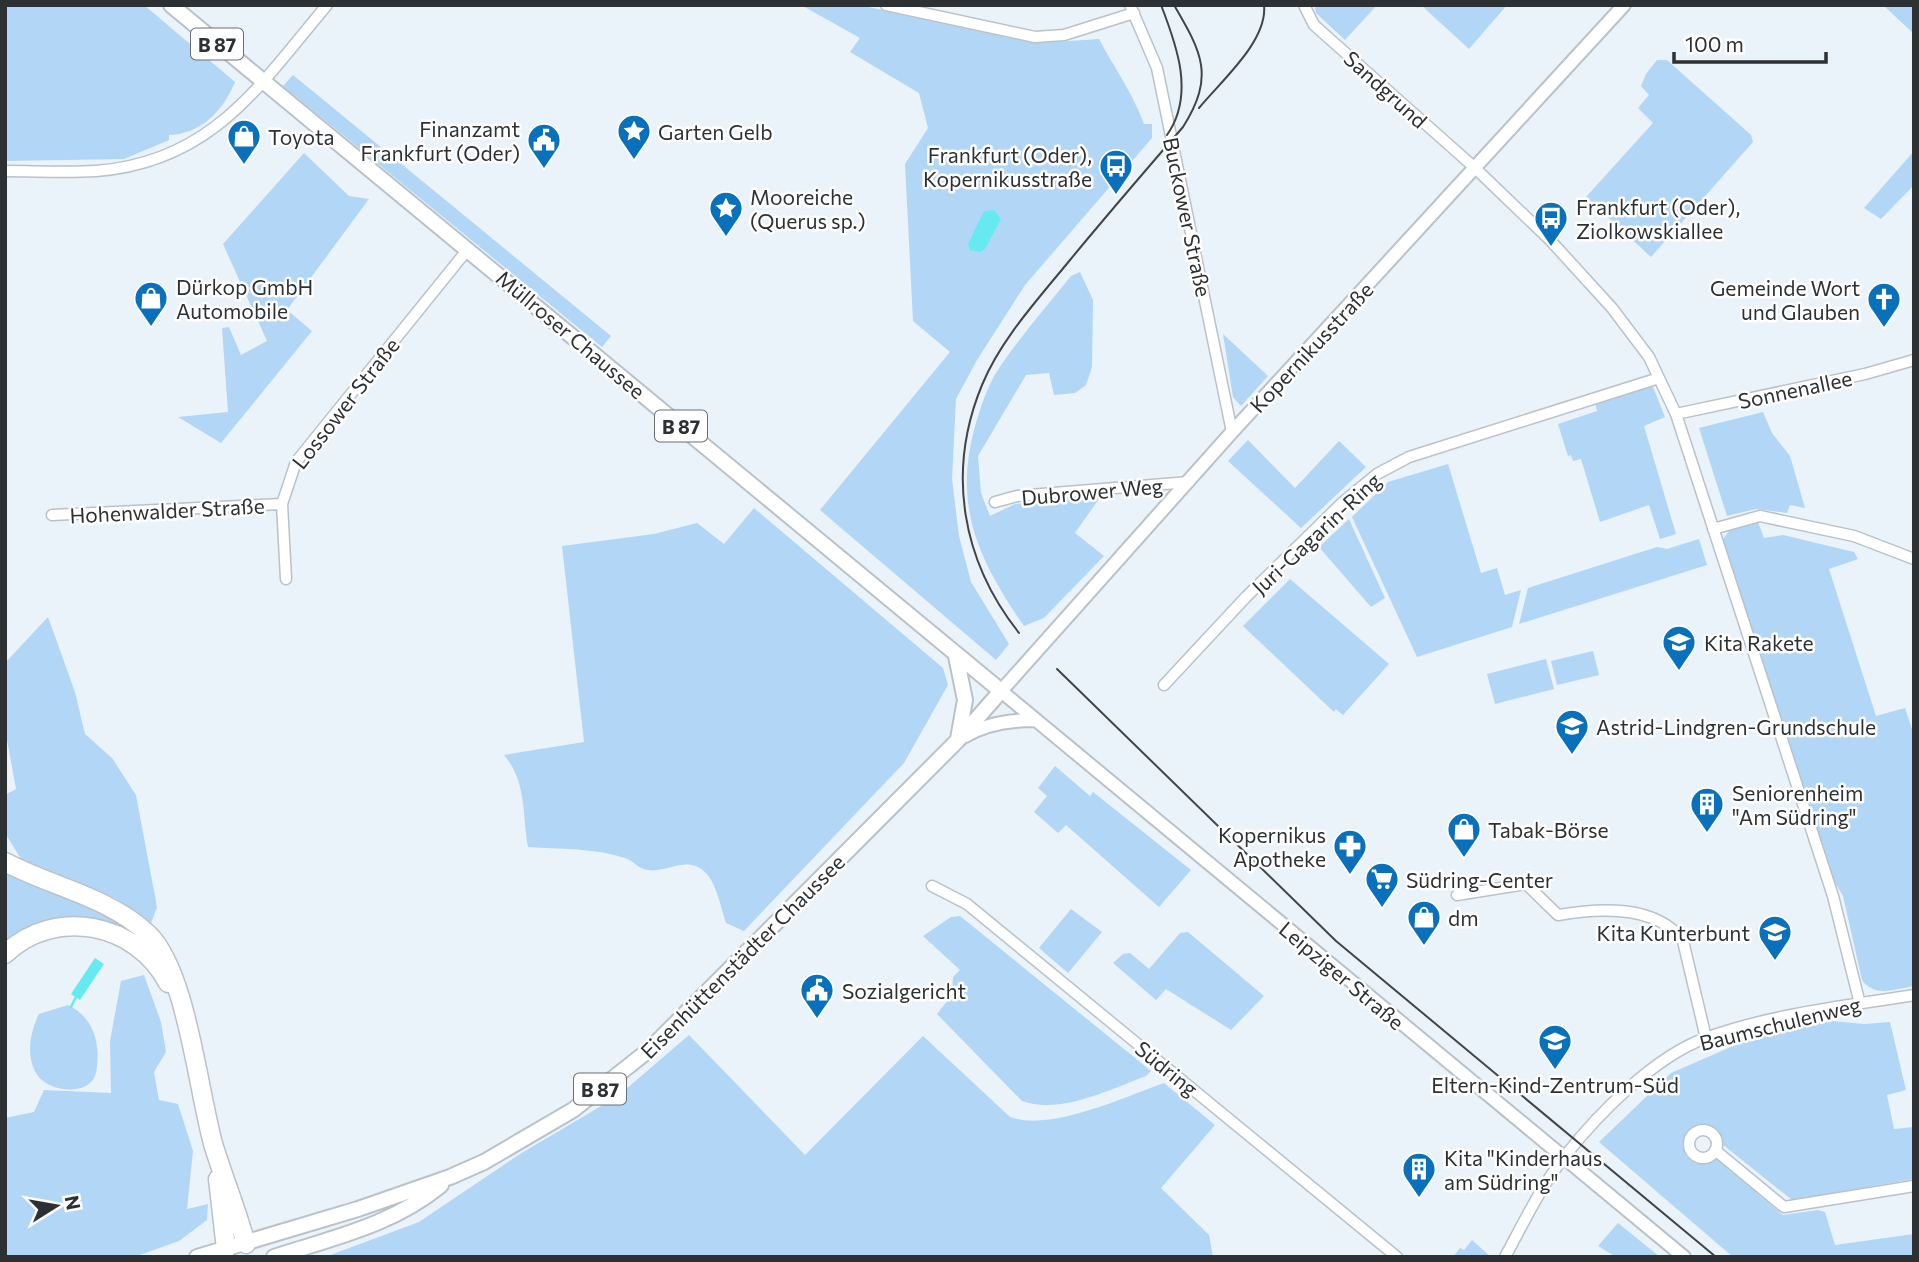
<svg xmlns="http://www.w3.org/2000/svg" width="1919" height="1262" font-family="Commissioner,sans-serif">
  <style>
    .green { fill: #b2d6f6 }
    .water { fill: #66eaf2 }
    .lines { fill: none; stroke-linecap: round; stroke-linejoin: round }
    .stream { stroke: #66eaf2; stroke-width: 2.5 }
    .minor-casing { stroke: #bac2c9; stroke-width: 13 }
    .tertiary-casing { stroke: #bac2c9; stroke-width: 16 }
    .secondary-casing { stroke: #bac2c9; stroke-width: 16 }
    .primary-casing { stroke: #bac2c9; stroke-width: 18 }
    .motorway-casing { stroke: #bac2c9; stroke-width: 21 }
    .minor { stroke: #fff; stroke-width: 10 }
    .tertiary { stroke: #fff; stroke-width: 12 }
    .secondary { stroke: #fff; stroke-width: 12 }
    .primary { stroke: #fff; stroke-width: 14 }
    .motorway { stroke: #fff; stroke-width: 18 }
    .tram { stroke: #414548; stroke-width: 2 }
    .labels { text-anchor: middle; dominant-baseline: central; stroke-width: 5; stroke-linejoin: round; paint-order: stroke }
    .shield { fill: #fefefe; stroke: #6c6e71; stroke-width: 2 }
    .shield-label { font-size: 19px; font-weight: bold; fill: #2e3134 }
    .street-label { font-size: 21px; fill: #2e3134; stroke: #fefefe }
    .poi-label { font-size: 21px; fill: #2e3134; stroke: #fefefe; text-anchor: start }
  </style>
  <rect width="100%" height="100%" fill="#eaf2fa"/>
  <!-- green -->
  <path class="green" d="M 5,5 L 144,5 L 235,82 C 223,111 201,134 169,135 L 169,140 L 124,159 L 5,161 Z
    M 801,5 L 859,5 L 1038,43 L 1099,39 C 1114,67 1133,94 1144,124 L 1152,124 L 1152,138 L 1025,285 L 977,360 L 956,399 L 952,479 L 959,536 L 971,582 L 1009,644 L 996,660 L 820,510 L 950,352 L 913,321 L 905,164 L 928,128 L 919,93 L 850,52 L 860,38 Z
    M 1318,5 L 1377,5 L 1345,40 L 1316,13 L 1315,8 Z
    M 1421,5 L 1507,5 L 1469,49 Z
    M 1883,5 L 1914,5 L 1914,34 Z
    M 1657,60 L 1667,60 L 1751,135 L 1753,142 L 1651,257 L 1586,197 L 1653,123 L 1638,108 L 1649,95 L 1641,86 L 1646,74 Z
    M 293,75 L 611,336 L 602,347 L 283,86 Z
    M 1914,151 L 1914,185 L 1881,219 L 1864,208 Z
    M 304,153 L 349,196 L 369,199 L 287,310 L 312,331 L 221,443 L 178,417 L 228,412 L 222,328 L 229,327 L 241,355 L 267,341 L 223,244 Z
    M 1080,272 L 1093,300 L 1092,367 L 1086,385 L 1075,393 L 1054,395 L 1049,373 L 1026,375 L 978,456 L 981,493 L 990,516 L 1015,504 L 1101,496 L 1075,533 L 1104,556 L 1044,618 L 1024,626 C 978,559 952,505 976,423 C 981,406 987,388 996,373 C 1018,339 1046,307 1071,276 Z
    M 1223,334 L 1268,376 L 1241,406 L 1233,397 Z
    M 1648,386 L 1653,387 L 1665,417 L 1644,426 L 1676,534 L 1660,539 L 1649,505 L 1600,522 L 1581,459 L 1573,461 L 1571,455 L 1568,456 L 1558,424 L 1597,411 L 1595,403 Z
    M 1763,412 L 1772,433 L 1790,456 L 1805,508 L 1790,505 L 1787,513 L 1756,509 L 1727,516 L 1699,428 Z
    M 1248,440 L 1295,488 L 1339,441 L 1366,467 L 1301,528 L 1228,461 Z
    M 1448,464 L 1481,573 L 1497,568 L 1505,595 L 1521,590 L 1512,627 L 1417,657 L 1352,517 L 1388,482 Z
    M 754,508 L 943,668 L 948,685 L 904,763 L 744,931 L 726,923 C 721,908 717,885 706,873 C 686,853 665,876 644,869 C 637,867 632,860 625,858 C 594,848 561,849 528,847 C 522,814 527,782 504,755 L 584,742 L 562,546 L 654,534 L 697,523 L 724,544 Z
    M 1349,519 L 1385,598 L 1371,607 L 1319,547 Z
    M 1754,521 L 1758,522 L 1764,538 L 1783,535 L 1854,552 L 1858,559 L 1829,569 L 1876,716 L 1905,708 L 1914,735 L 1914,986 C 1895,989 1875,998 1862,980 L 1843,896 L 1834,881 L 1723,539 L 1732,527 Z
    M 1699,539 L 1707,565 L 1519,624 L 1528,588 L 1657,547 L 1667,549 Z
    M 1290,579 L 1389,664 L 1343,715 L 1336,709 L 1334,712 L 1243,626 Z
    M 48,617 L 75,692 L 85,734 L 112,758 L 136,795 L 157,907 L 151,923 L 115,898 L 21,859 L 5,833 L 5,795 L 16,789 L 5,729 L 5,663 Z
    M 1593,651 L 1599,675 L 1557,685 L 1551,661 Z
    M 1546,659 L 1554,689 L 1495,704 L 1487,674 Z
    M 1055,766 L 1090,796 L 1093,792 L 1191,870 L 1159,907 L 1066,825 L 1058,833 L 1034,812 L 1047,796 L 1038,788 Z
    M 5,867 L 141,934 L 139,939 L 117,927 L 5,944 Z
    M 1071,909 L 1102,932 L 1068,973 L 1039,948 Z
    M 960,916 L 1151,1071 L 1146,1076 C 1111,1089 1060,1115 1022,1101 L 937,1014 L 952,995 L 953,977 L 960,970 L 923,936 L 951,917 Z
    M 1188,932 L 1264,996 L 1231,1030 L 1166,989 L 1156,1000 L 1113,963 L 1123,954 L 1130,953 L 1149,969 L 1180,933 Z
    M 144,975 L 161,1022 L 166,1052 L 154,1072 L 159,1100 L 178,1104 L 193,1151 L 187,1209 L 208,1204 L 207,1220 L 179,1241 L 134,1257 L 5,1257 L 5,1118 L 34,1112 L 44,1090 L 111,1093 L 110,1041 L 121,981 Z
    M 68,1005 C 85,1013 95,1028 97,1047 C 98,1055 98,1071 94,1078 C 84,1096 49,1091 38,1076 C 25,1058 30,1032 39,1014 Z
    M 1831,1021 L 1864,1024 L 1890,1022 L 1906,1090 L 1887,1095 L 1894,1129 L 1914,1127 L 1914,1179 L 1792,1200 L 1722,1144 L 1708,1127 L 1688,1133 C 1684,1154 1695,1167 1717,1159 L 1783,1215 L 1818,1210 L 1825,1212 L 1835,1245 L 1914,1234 L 1914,1257 L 1733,1257 L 1599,1142 L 1671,1073 L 1763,1033 Z
    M 689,1035 L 805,1155 L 923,1036 L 1010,1117 C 1050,1132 1124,1097 1164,1083 L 1215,1125 L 1161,1188 L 1209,1235 L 1213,1257 L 325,1257 L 419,1222 L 520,1154 L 618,1096 Z
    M 1618,1223 L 1660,1257 L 1616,1257 L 1598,1246 Z
    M 1472,1240 L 1491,1257 L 1453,1257 L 1460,1248 L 1464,1250 Z"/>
  <!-- water -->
  <path class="water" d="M 994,210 L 1001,219 L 985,249 L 980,252 L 970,250 L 968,244 L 984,211 Z
    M 95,958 L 104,964 L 80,1000 L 71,994 Z"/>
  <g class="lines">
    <!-- stream -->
    <path class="stream" d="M 71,1007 L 76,997"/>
    <defs>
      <path id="minor" d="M 886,5 L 1035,37 L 1064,35 L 1134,13
        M 1130,5 L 1157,68 L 1232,432
        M 1304,5 L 1314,25 L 1475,168 L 1550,240 L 1612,308 L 1649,357 L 1676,414 L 1833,896 L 1860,1004
        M 5,171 C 35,171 66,173 96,171 C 212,162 259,86 327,5
        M 1676,414 L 1865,374 L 1914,360
        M 995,502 L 1017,496 L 1189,482
        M 52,515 L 282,504
        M 1713,529 L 1760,516 L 1854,536 L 1914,559
        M 286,579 L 282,504 L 296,462 L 468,249
        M 1164,685 L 1246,597 L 1343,502 L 1377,474 L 1409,457 L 1659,378
        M 932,886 L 967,904 L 1397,1257
        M 1457,895 L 1526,884 L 1558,915 C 1599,908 1656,904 1683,941 L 1706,1038
        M1689 1144a14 14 0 1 1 28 0a14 14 0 1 1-28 0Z
        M 1715,1150 L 1784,1207 L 1914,1186
        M 1505,1257 C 1523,1224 1541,1186 1565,1156 C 1598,1114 1655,1056 1706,1038 C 1771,1014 1846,1006 1914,995"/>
      <path id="tertiary" d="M 1001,691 L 1684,1257
        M 965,736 C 987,723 1011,720 1035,720"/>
      <path id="secondary" d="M 1001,691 L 1232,432 L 1624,5"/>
      <path id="primary" d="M 171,5 L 1001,691 L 958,740 L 649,1050 L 573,1110 L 484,1162 L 450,1177 L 358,1209 L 197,1257
        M 956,656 L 965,700 L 958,739
        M 274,1257 C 332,1238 393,1225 441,1185"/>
      <path id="motorway" d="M 5,862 C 52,887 109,897 148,934 C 187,971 198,1092 214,1147 C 224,1179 237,1211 246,1244
        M 5,954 C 55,906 137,923 168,983
        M 218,1179 L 226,1249"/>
    </defs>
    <!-- minor casing -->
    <use href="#minor" class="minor-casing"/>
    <!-- tertiary casing -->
    <use href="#tertiary" class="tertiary-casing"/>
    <!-- secondary casing -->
    <use href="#secondary" class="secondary-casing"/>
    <!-- primary casing -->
    <use href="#primary" class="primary-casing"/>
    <!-- motorway casing -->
    <use href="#motorway" class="motorway-casing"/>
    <!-- minor -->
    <use href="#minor" class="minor"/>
    <!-- tertiary -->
    <use href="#tertiary" class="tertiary"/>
    <!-- secondary -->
    <use href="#secondary" class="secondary"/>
    <!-- primary -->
    <use href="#primary" class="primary"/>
    <!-- motorway -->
    <use href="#motorway" class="motorway"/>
    <!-- tram -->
    <path class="tram" d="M 1161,5 C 1177,46 1195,95 1167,135
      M 1199,108 C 1221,81 1268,41 1264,5
      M 1019,633 C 962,561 946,472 982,385 C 1001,339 1039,298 1070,260 C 1107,215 1145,171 1183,127 C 1215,76 1202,53 1174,5
      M 1057,669 L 1336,941 L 1716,1257"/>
  </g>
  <!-- icons -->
  <defs>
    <symbol id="sight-pin" viewBox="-11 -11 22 30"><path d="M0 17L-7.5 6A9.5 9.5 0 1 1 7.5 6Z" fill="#0971bc" stroke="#fefefe"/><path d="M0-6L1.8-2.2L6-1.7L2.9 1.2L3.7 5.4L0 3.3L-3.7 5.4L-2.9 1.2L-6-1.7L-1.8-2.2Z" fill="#fff"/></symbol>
    <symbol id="shop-pin" viewBox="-11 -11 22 30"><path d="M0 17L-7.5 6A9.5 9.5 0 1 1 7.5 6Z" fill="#0971bc" stroke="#fefefe"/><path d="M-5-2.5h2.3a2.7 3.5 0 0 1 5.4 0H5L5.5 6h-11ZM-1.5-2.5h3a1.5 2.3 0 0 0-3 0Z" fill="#fff"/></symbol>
    <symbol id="civic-pin" viewBox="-11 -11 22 30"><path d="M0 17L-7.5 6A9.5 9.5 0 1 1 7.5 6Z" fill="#0971bc" stroke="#fefefe"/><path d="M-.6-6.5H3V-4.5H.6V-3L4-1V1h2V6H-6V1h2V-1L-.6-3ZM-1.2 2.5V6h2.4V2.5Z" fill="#fff"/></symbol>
    <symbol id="bus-pin" viewBox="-11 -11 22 30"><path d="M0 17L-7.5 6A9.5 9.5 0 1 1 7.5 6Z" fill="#0971bc" stroke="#fefefe"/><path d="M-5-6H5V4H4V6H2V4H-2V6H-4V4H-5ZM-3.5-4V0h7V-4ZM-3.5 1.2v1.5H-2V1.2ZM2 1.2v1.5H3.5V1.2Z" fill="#fff"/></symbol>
    <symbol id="church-pin" viewBox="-11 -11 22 30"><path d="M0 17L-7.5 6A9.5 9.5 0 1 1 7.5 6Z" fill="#0971bc" stroke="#fefefe"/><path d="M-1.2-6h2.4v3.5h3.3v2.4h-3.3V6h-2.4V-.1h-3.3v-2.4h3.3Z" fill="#fff"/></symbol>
    <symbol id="school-pin" viewBox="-11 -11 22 30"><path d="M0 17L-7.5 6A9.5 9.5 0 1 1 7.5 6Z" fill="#0971bc" stroke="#fefefe"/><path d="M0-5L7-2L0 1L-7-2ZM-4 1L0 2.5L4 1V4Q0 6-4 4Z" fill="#fff"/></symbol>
    <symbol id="building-pin" viewBox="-11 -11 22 30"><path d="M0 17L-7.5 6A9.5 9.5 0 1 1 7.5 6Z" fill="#0971bc" stroke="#fefefe"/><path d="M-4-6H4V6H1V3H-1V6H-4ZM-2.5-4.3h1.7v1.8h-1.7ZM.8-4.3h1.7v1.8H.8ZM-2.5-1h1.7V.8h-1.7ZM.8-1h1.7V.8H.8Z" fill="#fff"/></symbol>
    <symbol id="pharmacy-pin" viewBox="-11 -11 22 30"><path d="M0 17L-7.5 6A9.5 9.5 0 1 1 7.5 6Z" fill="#0971bc" stroke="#fefefe"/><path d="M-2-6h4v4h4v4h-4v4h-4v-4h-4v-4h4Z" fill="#fff"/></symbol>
    <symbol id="supermarket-pin" viewBox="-11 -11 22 30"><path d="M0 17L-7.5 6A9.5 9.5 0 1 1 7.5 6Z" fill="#0971bc" stroke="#fefefe"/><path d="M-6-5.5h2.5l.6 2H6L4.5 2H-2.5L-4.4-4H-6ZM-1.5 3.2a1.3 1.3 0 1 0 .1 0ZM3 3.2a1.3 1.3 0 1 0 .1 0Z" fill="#fff"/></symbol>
  </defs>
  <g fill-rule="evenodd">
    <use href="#sight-pin" x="615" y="112" width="38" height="52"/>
    <use href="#shop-pin" x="225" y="117" width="38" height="52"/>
    <use href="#civic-pin" x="525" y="121" width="38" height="52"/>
    <use href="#bus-pin" x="1097" y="147" width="38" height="52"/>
    <use href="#sight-pin" x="707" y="189" width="38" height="52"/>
    <use href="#bus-pin" x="1532" y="199" width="38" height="52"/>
    <use href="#shop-pin" x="132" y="279" width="38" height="52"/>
    <use href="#church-pin" x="1865" y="280" width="38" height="52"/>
    <use href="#school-pin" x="1660" y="623" width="38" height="52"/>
    <use href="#school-pin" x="1553" y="707" width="38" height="52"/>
    <use href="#building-pin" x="1688" y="785" width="38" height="52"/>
    <use href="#shop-pin" x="1445" y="810" width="38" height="52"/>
    <use href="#pharmacy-pin" x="1331" y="827" width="38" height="52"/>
    <use href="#supermarket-pin" x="1363" y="860" width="38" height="52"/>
    <use href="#shop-pin" x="1405" y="898" width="38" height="52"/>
    <use href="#school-pin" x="1756" y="913" width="38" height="52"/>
    <use href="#civic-pin" x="798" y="971" width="38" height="52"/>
    <use href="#school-pin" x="1536" y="1022" width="38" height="52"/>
    <use href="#building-pin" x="1400" y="1150" width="38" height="52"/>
  </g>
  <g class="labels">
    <!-- shield labels -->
    <g class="shield">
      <rect x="191" y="28.5" width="52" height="31" rx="5"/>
      <rect x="655" y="410.5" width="52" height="31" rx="5"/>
      <rect x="574" y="1073.5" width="52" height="31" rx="5"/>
    </g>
    <g class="shield-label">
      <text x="217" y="44">B 87</text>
      <text x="681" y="426">B 87</text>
      <text x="600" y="1089">B 87</text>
    </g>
    <!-- street labels -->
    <g class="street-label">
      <text transform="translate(1386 89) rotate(42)">Sandgrund</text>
      <text transform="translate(1188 217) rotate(78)">Buckower Straße</text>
      <text transform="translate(571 334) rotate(40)">Müllroser Chaussee</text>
      <text transform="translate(1311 347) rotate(-47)">Kopernikusstraße</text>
      <text transform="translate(1795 389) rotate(-12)">Sonnenallee</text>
      <text transform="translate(345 403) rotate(-52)">Lossower Straße</text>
      <text transform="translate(1092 491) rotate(-5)">Dubrower Weg</text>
      <text transform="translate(167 510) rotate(-3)">Hohenwalder Straße</text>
      <text transform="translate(1316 533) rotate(-43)">Juri-Gagarin-Ring</text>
      <text transform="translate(742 956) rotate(-45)">Eisenhüttenstädter Chaussee</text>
      <text transform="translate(1342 975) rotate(40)">Leipziger Straße</text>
      <text transform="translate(1780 1023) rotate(-14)">Baumschulenweg</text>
      <text transform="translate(1167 1068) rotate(39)">Südring</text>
    </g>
    <!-- poi labels -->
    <g class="poi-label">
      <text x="520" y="128" text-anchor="end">Finanzamt<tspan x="520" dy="24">Frankfurt (Oder)</tspan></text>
      <text x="658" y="131">Garten Gelb</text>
      <text x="268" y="136">Toyota</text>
      <text x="1092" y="154" text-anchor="end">Frankfurt (Oder),<tspan x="1092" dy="24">Kopernikusstraße</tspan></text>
      <text x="750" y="196">Mooreiche<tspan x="750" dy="24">(Querus sp.)</tspan></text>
      <text x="1576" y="206">Frankfurt (Oder),<tspan x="1576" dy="24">Ziolkowskiallee</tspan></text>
      <text x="176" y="286">Dürkop GmbH<tspan x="176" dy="24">Automobile</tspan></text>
      <text x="1860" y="287" text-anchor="end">Gemeinde Wort<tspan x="1860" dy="24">und Glauben</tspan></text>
      <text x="1704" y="642">Kita Rakete</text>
      <text x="1596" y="726">Astrid-Lindgren-Grundschule</text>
      <text x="1732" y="792">Seniorenheim<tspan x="1732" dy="24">"Am Südring"</tspan></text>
      <text x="1488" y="829">Tabak-Börse</text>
      <text x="1326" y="834" text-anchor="end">Kopernikus<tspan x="1326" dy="24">Apotheke</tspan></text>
      <text x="1406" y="879">Südring-Center</text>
      <text x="1448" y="917">dm</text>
      <text x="1750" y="932" text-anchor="end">Kita Kunterbunt</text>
      <text x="842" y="990">Sozialgericht</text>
      <text x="1555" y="1084" text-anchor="middle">Eltern-Kind-Zentrum-Süd</text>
      <text x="1444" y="1157">Kita "Kinderhaus<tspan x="1444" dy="24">am Südring"</tspan></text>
    </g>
  </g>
  <!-- border -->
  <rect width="1919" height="1262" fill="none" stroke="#2e3134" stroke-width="14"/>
  <!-- north arrow -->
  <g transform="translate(56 1206) rotate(79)" stroke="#fefefe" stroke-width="5" paint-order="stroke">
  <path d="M0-5L12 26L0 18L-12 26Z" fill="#2e3134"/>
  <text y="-10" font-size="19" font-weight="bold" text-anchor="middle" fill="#2e3134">N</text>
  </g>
  <!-- scale -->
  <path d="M1674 52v10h152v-10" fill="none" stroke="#2e3134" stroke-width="3.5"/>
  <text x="1685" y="52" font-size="21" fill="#2e3134" stroke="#fefefe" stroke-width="5" paint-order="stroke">100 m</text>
</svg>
